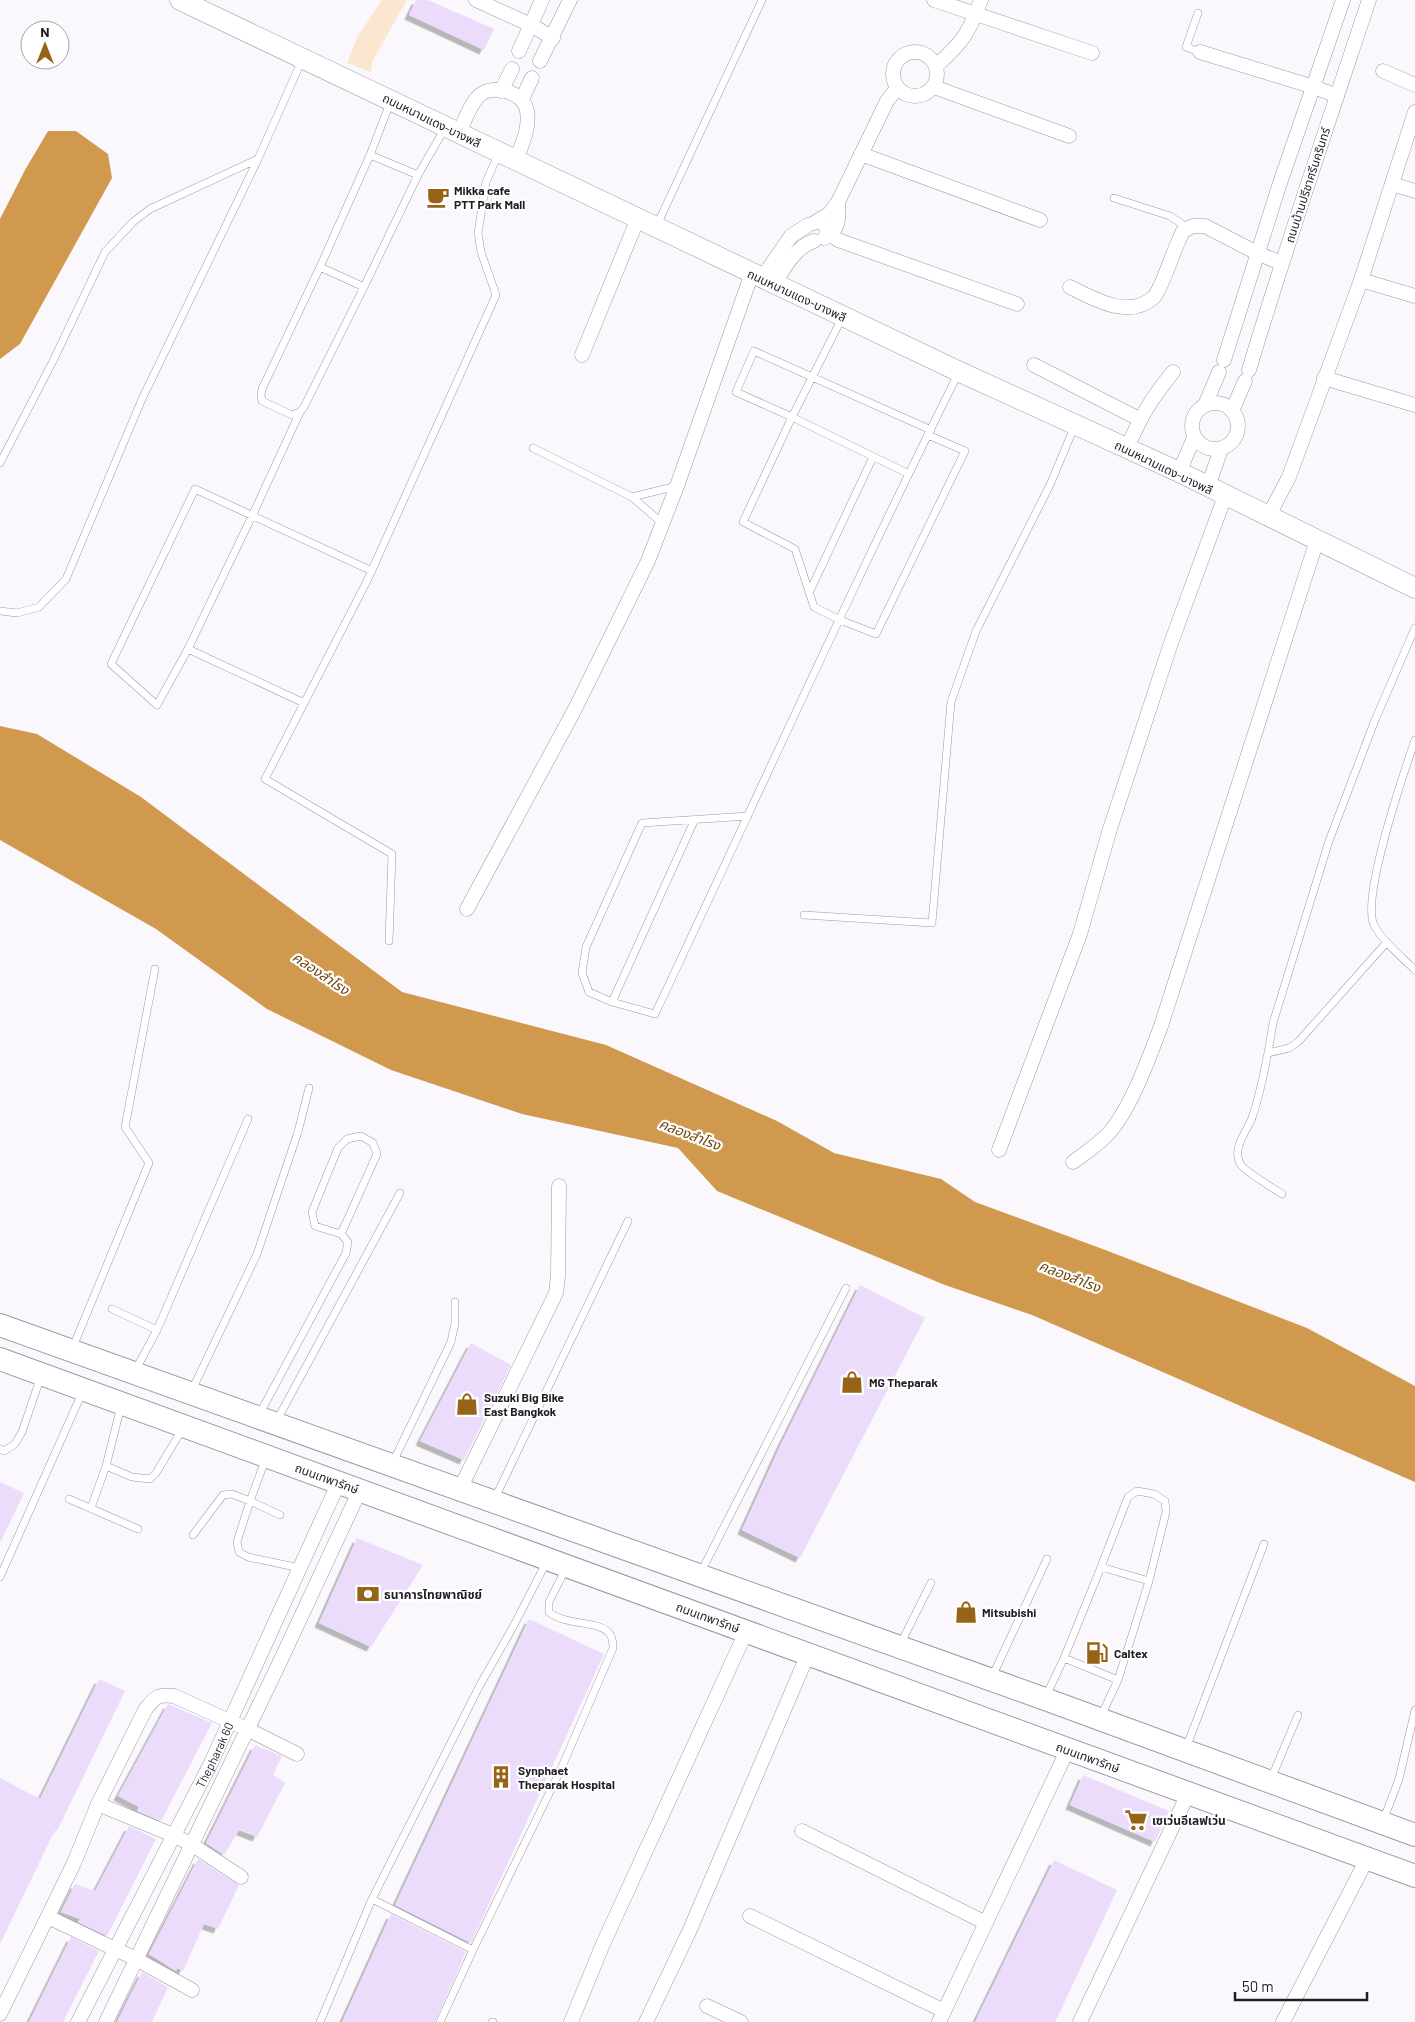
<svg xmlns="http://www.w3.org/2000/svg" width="1415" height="2022" font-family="Barlow,'Noto Sans Thai',sans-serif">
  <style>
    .green { fill: #fbe7cf }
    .water { fill: #d1994e }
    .building { fill: #ecdcfc; filter: url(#shadow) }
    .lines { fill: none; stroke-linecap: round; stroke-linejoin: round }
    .service-casing { stroke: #9f96a8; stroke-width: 8 }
    .minor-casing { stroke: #9f96a8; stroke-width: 15 }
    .secondary-casing { stroke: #9f96a8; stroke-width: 21 }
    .primary-casing { stroke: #9f96a8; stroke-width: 24 }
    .service { stroke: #fff; stroke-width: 7 }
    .minor { stroke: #fff; stroke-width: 14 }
    .secondary { stroke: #fff; stroke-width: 20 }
    .primary { stroke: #fff; stroke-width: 22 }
    .labels { text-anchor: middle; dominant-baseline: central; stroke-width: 4.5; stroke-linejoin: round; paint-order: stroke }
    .street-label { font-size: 12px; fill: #211d24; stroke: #fff }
    .poi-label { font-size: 12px; font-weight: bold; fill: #211d24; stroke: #fff; text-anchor: start }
    .water-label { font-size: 14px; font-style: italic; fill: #6c460a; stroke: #fff }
  </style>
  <defs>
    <filter id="shadow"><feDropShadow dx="-4.5" dy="4.5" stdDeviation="0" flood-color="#0004"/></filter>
  </defs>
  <rect width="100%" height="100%" fill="#faf8fc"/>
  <!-- green -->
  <path class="green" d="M 382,0 L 407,0 L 372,62 L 371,72 L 347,63 L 358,36 Z"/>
  <!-- water -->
  <path class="water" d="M 48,131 L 76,131 L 108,154 L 112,178 L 20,344 L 0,359 L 0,219 L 25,170 Z
    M 0,726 L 37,734 L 141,797 L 402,992 L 606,1045 L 777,1121 L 834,1153 L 941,1179 L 975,1202 L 1108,1251 L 1307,1328 L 1415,1386 L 1415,1482 L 1032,1315 L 945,1285 L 717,1191 L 678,1148 L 522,1114 L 391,1070 L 267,1009 L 156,929 L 0,840 Z"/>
  <!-- building -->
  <path class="building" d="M 416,0 L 428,0 L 494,29 L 484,50 L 409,15 Z
    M 860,1285 L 925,1318 L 800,1558 L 742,1530 L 780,1446 Z
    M 471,1343 L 511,1365 L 464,1460 L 420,1441 Z
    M 0,1482 L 24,1493 L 0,1543 Z
    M 357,1538 L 423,1565 L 371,1647 L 319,1623 Z
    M 529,1619 L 604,1654 L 471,1943 L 395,1905 Z
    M 99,1679 L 125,1691 L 57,1831 L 55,1830 L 0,1944 L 0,1778 L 40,1799 Z
    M 168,1704 L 212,1723 L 161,1821 L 137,1811 L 139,1807 L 118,1796 Z
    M 255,1745 L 282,1756 L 273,1775 L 285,1783 L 257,1837 L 239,1830 L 224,1855 L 206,1843 Z
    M 1083,1775 L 1169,1811 L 1155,1842 L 1070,1805 Z
    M 129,1826 L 156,1839 L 107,1936 L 78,1922 L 80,1919 L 61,1912 L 75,1884 L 95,1891 Z
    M 198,1859 L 239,1885 L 218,1929 L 204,1924 L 183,1971 L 177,1968 L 176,1971 L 149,1954 Z
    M 1054,1860 L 1117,1890 L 1067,1997 L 1055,2022 L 975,2022 Z
    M 391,1914 L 466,1952 L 435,2022 L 342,2022 Z
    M 71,1937 L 99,1951 L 63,2022 L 29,2022 Z
    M 142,1972 L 168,1987 L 152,2022 L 117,2022 Z"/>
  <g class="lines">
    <defs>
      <path id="service" d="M 1198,13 L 1186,47 L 1200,52
        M 390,103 L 370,155 L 418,175 L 445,128
        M 370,155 L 320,267 L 364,287 L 418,175
        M 1114,198 L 1170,216 L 1188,228
        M 656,227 L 762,0
        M 320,267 L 262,389 L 261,395 L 262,401 L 292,415 L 300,412 L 304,407 L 364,287
        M 842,318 L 792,417 L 743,522 L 795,549 L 814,607 L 840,620 L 876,634 L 965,451 L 928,435
        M 533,448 L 632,497 L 662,523
        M 0,463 L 53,361 L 105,252 L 133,222 L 150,209 L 258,159 L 302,60
        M 909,474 L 792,417 L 736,392 L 754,351 L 931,430
        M 632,497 L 677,486
        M 809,593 L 873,457
        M 0,611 L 17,613 L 39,607 L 66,579 L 142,399 L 258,159
        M 188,649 L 253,514 L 300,412
        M 304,703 L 188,649 L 157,705 L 111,664 L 195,489 L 372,571
        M 1415,740 C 1404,772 1361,898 1374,925 C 1383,942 1402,957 1415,970
        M 748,816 L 642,823 L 586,947 L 582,973 L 589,992 L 612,1002 L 655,1014 C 756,800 853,584 959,372
        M 804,915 L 932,923 L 951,702 L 976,631 L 1050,485 L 1075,425
        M 389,941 L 392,854 L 265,779 L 367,581 L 496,295 L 481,252 L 478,233 L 486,182 L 498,155
        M 612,1002 L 695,819
        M 1268,1053 L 1289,1048 L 1298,1042 L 1387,942
        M 1282,1194 C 1273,1188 1246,1172 1241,1165 C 1231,1149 1246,1133 1252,1118 C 1262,1088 1268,1055 1273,1023 L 1329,841 L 1375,720 L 1415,628
        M 112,1309 L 157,1330 L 135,1371
        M 157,1330 L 248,1119
        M 73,1347 L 149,1163 L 125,1127 L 155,969
        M 192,1390 L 257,1254 L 298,1132 L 309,1088
        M 121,1406 L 106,1466 L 132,1477 L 150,1479 L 156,1473 L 183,1428
        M 259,1415 L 346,1253 L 348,1242 L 341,1234 L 315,1226 L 312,1212 L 338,1148 L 347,1139 L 361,1136 L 373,1143 L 377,1154 L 341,1234
        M 276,1422 L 400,1193
        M 0,1449 L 4,1451 L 15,1444 L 22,1432 L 41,1376
        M 393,1462 L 451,1342 L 455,1323 L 455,1302
        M 495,1498 L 628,1221
        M 69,1499 L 138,1529
        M 91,1508 L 106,1466
        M 280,1515 L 250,1501 L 237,1542 L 239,1552 L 248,1557 L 300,1568
        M 193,1535 L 223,1495 L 232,1494 L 250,1501 L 266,1458
        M 1101,1567 L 1128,1497 L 1137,1491 L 1154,1494 L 1165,1501 L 1166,1512 L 1149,1581
        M 701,1572 L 846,1288
        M 0,1577 L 82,1393
        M 900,1645 L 931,1583
        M 1064,1658 L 1118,1680
        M 992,1677 L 1047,1559
        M 1046,1696 L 1064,1658 L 1101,1567 L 1149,1581 L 1118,1680 L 1101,1716
        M 1186,1748 L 1264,1544
        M 1271,1779 L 1298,1715
        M 1383,1821 L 1399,1779 L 1415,1710
        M 372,1899 L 473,1950
        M 320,2022 L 372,1899 L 480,1685 L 513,1627 L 546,1563
        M 440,2022 L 473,1950 L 561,1769 L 613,1648 C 613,1643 613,1637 609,1633 C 598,1620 565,1626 549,1612 L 549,1602 L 566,1568
        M 492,2022 L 493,2022"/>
      <g id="minor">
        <path d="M 476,0 L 531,25 L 553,38"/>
        <path d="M 934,0 L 1092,53"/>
        <path d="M 519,51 L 542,0"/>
        <circle cx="915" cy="74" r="22"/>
        <path d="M 1200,52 L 1314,87 L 1337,96"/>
        <path d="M 540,61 L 570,0"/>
        <path d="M 936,66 C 962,43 969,33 981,0"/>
        <path d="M 1383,71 L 1415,85"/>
        <path d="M 934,87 L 1069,136"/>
        <path d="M 501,91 L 512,69"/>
        <path d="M 522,99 L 532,78"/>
        <path d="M 459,133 C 464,122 469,107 477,98 C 489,82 524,91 527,111 C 530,128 522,144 516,160"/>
        <path d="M 861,154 L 1040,220"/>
        <path d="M 1392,184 L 1415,191"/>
        <path d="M 821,219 L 830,234 L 838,240 L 1017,304"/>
        <path d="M 814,223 L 829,214 L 838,202 L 887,101 L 897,88"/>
        <path d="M 824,238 C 840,231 839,217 838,202"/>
        <path d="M 762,278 L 791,236 L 808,225"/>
        <path d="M 1361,280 L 1415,296"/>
        <path d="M 774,283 C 785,268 795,247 814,241"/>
        <path d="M 1070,287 C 1094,299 1129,320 1154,297 C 1162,288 1173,252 1179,240 L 1183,231 L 1193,226 L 1205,226 L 1257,253 L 1281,263"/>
        <path d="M 582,355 L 638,218"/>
        <path d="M 1224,360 L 1279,186 L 1343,0"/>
        <path d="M 1034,365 L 1139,419"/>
        <path d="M 1249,370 C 1286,246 1328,123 1369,0"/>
        <path d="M 1324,378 L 1415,405"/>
        <circle cx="1215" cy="426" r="23"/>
        <path d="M 1205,405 L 1219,372"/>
        <path d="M 1232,411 L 1245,381"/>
        <path d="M 1127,448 C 1141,416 1151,399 1173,372"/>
        <path d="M 1179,472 L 1194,438"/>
        <path d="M 1208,487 L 1221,449"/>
        <path d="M 1268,517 L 1289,477 L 1361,280 L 1415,112"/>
        <path d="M 467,909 L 575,709 L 648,561 L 677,486 L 752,273"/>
        <path d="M 999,1150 L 1080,934 L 1109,832 L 1171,643 L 1225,496"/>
        <path d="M 1073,1162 C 1085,1153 1099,1144 1109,1133 C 1131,1108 1149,1058 1161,1026 L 1317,540"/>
        <path d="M 460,1489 L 556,1293 L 558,1276 L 559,1186"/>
        <path d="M 98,1804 L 173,1835 L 191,1844 L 241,1877"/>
        <path d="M 802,1831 L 986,1923"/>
        <path d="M 750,1916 L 944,2011"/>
        <path d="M 48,1917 L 136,1959 L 192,1990"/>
        <path d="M 707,2006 L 741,2022"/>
        <path d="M 0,2014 L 74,1863 L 98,1804 L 145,1710 C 155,1697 157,1694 174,1696 L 247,1729 L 297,1754"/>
        <path id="s1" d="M 78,2022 L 211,1763 L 339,1482"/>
        <path d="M 106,2022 L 278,1666 L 360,1490"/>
        <path d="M 571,2022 L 603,1944 L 746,1632"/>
        <path d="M 646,2022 L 689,1932 L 808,1654"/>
        <path d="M 939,2022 L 1068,1749"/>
        <path d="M 1080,2022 L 1188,1794"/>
        <path d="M 1283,2022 L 1367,1859"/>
      </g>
      <path id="secondary" d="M 180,0 L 960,372 L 1179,472 L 1415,588"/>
      <path id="primary" d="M 0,1325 L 1045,1699 L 1415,1835
        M 0,1359 L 1415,1876"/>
    </defs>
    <!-- service casing -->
    <use href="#service" class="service-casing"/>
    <!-- minor casing -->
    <use href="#minor" class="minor-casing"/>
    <!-- secondary casing -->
    <use href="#secondary" class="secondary-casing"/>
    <!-- primary casing -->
    <use href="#primary" class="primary-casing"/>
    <!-- service -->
    <use href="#service" class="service"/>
    <!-- minor -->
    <use href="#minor" class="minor"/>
    <!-- secondary -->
    <use href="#secondary" class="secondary"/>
    <!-- primary -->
    <use href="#primary" class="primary"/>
  </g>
  <!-- icons -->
  <defs>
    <symbol id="cafe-bare" viewBox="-9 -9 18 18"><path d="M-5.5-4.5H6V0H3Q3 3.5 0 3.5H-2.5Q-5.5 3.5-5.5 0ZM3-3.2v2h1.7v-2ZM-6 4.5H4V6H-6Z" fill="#966416" stroke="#fff" stroke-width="2.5" paint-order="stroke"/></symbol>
    <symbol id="shop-bare" viewBox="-9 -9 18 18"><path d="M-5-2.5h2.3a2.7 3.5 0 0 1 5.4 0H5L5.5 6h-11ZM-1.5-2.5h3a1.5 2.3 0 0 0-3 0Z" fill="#966416" stroke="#fff" stroke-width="2.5" paint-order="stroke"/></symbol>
    <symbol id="bank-bare" viewBox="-9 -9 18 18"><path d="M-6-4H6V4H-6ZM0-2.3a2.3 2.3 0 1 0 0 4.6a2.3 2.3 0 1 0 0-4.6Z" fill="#966416" stroke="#fff" stroke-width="2.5" paint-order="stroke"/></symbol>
    <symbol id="fuel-bare" viewBox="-9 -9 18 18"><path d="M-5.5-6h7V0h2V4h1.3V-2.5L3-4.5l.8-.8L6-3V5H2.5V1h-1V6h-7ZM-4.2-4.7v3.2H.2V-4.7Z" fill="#966416" stroke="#fff" stroke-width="2.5" paint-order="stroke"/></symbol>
    <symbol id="building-bare" viewBox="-9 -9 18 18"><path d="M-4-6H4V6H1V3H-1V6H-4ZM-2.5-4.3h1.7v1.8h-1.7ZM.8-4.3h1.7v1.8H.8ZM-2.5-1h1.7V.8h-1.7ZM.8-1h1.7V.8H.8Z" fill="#966416" stroke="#fff" stroke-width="2.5" paint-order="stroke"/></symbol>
    <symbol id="supermarket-bare" viewBox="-9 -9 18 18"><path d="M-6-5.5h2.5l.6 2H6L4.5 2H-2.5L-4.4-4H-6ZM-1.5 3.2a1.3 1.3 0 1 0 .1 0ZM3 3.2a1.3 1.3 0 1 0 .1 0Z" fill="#966416" stroke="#fff" stroke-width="2.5" paint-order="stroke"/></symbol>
  </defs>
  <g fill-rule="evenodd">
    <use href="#cafe-bare" x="422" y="181" width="32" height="32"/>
    <use href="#shop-bare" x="836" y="1366" width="32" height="32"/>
    <use href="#shop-bare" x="451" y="1388" width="32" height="32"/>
    <use href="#bank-bare" x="352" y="1578" width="32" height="32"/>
    <use href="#shop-bare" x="950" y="1596" width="32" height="32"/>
    <use href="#fuel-bare" x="1081" y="1637" width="32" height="32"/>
    <use href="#building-bare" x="485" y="1761" width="32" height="32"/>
    <use href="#supermarket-bare" x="1120" y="1804" width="32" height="32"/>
  </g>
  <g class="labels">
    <!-- street labels -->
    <g class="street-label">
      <text transform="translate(432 120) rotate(26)">ถนนหนามแดง-บางพลี</text>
      <text transform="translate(1307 185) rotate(-72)">ถนนบ้านปรีชาศรีนครินทร์</text>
      <text transform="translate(797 295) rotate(25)">ถนนหนามแดง-บางพลี</text>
      <text transform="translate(1164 467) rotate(26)">ถนนหนามแดง-บางพลี</text>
      <text transform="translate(327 1478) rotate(20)">ถนนเทพารักษ์</text>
      <text transform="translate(708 1617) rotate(20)">ถนนเทพารักษ์</text>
      <text stroke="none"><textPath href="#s1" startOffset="300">Thepharak 60</textPath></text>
      <text transform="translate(1088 1757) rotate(20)">ถนนเทพารักษ์</text>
    </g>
    <!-- poi labels -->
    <g class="poi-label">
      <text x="454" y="190">Mikka cafe<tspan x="454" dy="14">PTT Park Mall</tspan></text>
      <text x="869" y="1382">MG Theparak</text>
      <text x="484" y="1397">Suzuki Big Bike<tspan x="484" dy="14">East Bangkok</tspan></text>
      <text x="384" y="1594">ธนาคารไทยพาณิชย์</text>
      <text x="982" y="1612">Mitsubishi</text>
      <text x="1114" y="1653">Caltex</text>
      <text x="518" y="1770">Synphaet<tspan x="518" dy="14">Theparak Hospital</tspan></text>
      <text x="1152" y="1820">เซเว่นอีเลฟเว่น</text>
    </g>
    <!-- water labels -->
    <g class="water-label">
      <text transform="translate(321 973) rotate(34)">คลองสำโรง</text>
      <text transform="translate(690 1134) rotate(21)">คลองสำโรง</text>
      <text transform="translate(1070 1276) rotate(21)">คลองสำโรง</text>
    </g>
  </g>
  <!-- north arrow -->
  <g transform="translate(45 45)"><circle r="24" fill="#ffffff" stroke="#a6a5a7"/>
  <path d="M0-4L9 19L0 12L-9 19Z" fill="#966416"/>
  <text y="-8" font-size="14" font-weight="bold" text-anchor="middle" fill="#211d24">N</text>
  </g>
  <!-- scale -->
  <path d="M1235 1992v8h132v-8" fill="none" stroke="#211d24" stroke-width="2.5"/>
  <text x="1242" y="1992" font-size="15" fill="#211d24" stroke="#ffffff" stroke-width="4" paint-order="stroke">50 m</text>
</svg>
